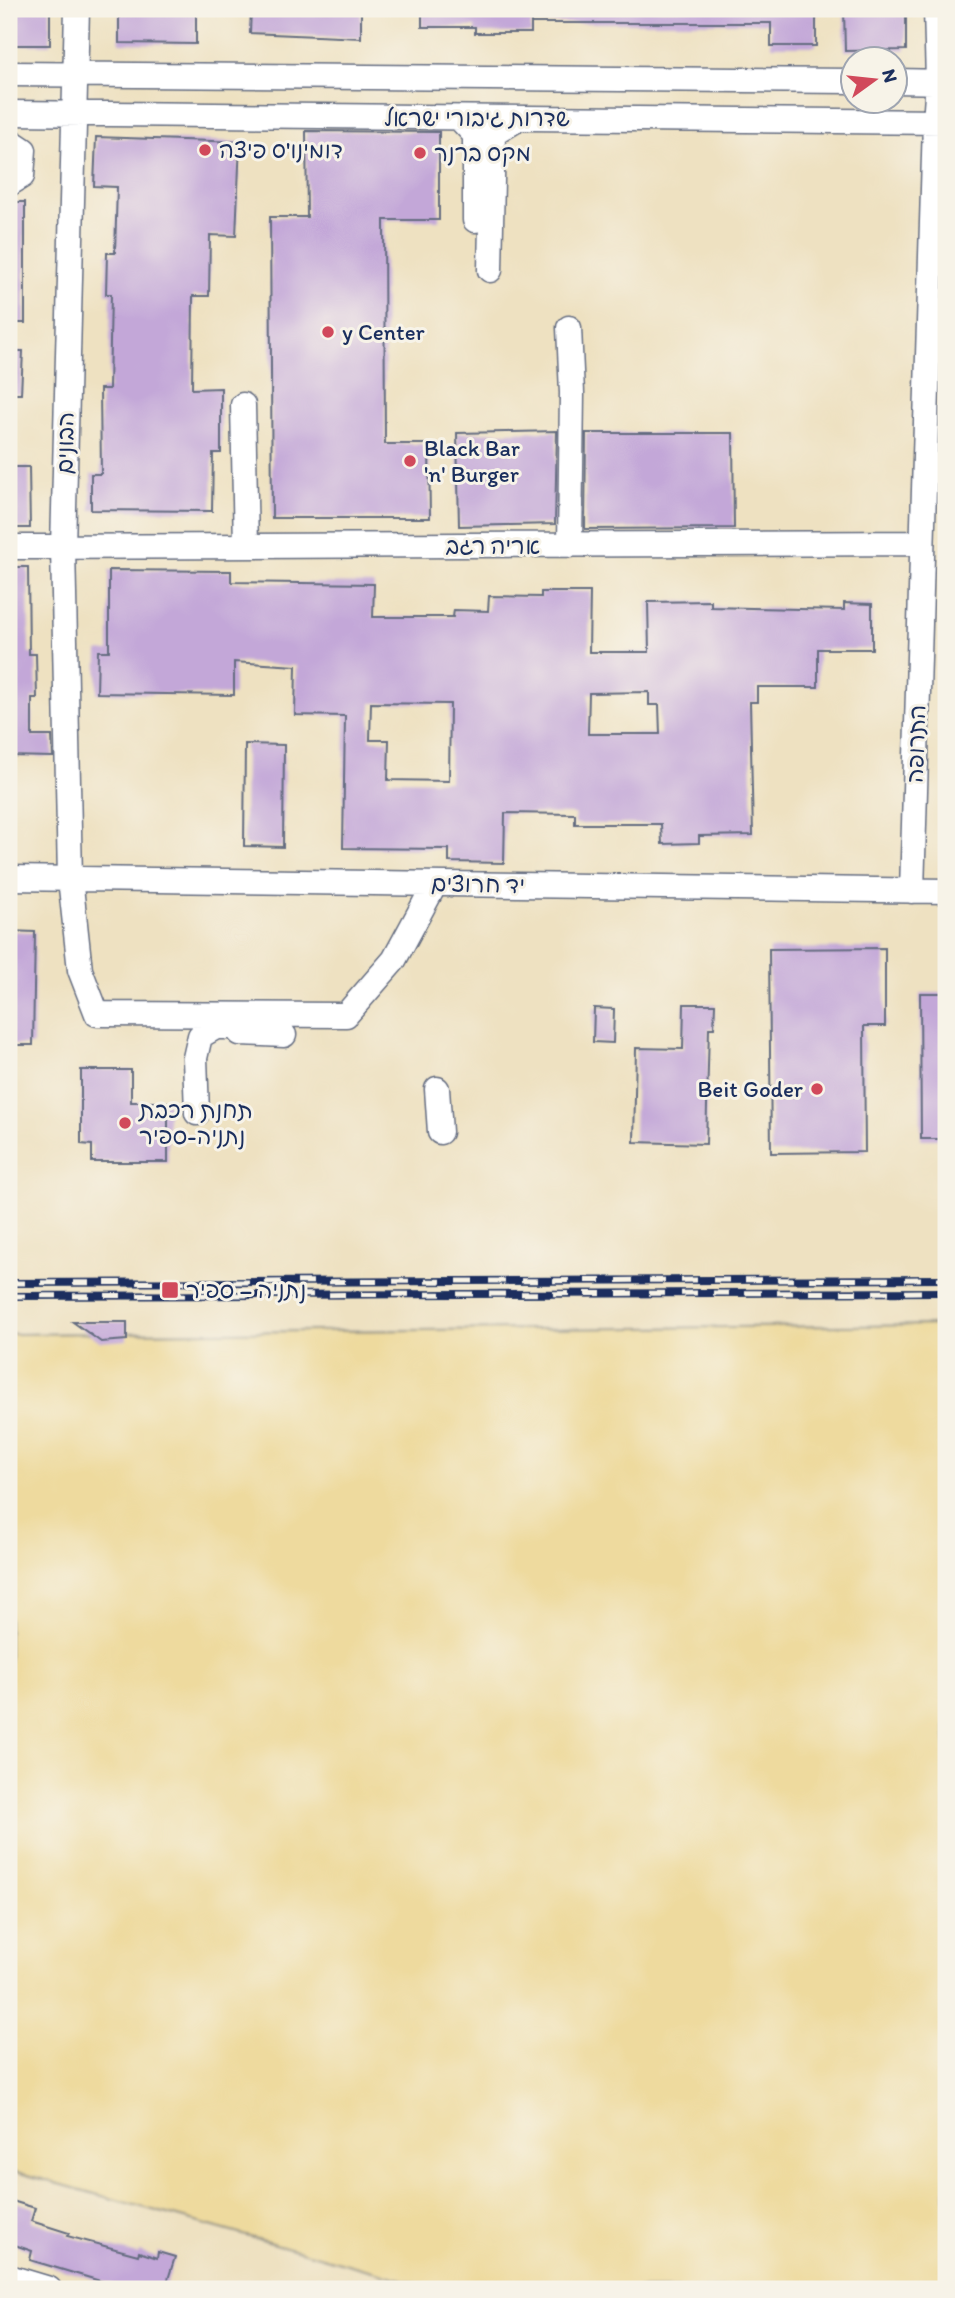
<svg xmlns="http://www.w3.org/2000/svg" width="955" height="2298" font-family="Itim,'Playpen Sans Hebrew',sans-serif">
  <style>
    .sand { fill: #eeda9e; stroke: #84847e; stroke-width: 2 }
    .building { fill: #c3a7d8; fill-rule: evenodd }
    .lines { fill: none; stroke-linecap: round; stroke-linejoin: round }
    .minor-casing { stroke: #656d81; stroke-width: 27 }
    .minor { stroke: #fff; stroke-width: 24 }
    .rail-casing { stroke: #1b2f5e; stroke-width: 8 }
    .rail { stroke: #f7f3e8; stroke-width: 5; stroke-dasharray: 16; stroke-linecap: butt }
    .poi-dot { fill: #d1495b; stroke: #f7f3e8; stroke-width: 2.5 }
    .labels { text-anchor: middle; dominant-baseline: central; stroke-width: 6; stroke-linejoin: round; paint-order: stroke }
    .street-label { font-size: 23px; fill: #1b2f5e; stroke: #f7f3e8 }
    .poi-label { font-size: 23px; fill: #1b2f5e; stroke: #f7f3e8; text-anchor: start }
  </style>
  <rect width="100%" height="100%" fill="#f7f3e8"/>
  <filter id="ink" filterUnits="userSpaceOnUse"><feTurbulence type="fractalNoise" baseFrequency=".0143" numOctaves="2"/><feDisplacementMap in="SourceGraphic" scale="14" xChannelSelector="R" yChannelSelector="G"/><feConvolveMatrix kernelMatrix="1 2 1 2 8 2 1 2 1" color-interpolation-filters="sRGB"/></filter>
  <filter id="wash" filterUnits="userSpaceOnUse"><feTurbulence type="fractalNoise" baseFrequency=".00686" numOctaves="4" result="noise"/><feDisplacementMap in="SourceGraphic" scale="28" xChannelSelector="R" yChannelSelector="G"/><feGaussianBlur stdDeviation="1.57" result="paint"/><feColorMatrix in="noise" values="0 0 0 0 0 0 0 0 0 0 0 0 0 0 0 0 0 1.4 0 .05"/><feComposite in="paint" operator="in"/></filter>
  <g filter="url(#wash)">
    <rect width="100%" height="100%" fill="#eee1c1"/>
    <!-- sand -->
    <path class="sand" d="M 946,1325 L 946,2289 L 437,2289 L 9,2170 L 9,1334 Z"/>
    <g id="blocks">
      <!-- building -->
      <path class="building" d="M 9,9 L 50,9 L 50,45 L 9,45 Z
        M 119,9 L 196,9 L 196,44 L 119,43 Z
        M 251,9 L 361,9 L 361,38 L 250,33 Z
        M 422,9 L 816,9 L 816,46 L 771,46 L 771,23 L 531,23 L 531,33 L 475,33 L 475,27 L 422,27 Z
        M 844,9 L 906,9 L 906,50 L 845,51 Z
        M 306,131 L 439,132 L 439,220 L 384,220 L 385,444 L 429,444 L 430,518 L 272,518 L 270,217 L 307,217 Z
        M 96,137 L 240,142 L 236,236 L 210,235 L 209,296 L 193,296 L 192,389 L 221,388 L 221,453 L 213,453 L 212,511 L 91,510 L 91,474 L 101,474 L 100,389 L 109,389 L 111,294 L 106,294 L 107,253 L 115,253 L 117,187 L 94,186 Z
        M 9,202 L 25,202 L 25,323 L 9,323 Z
        M 9,351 L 23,351 L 21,394 L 9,394 Z
        M 557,431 L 555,524 L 459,526 L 457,433 Z
        M 586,433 L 733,433 L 734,528 L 585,529 Z
        M 9,467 L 29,467 L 30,528 L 9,528 Z
        M 9,567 L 28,567 L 29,654 L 36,654 L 37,698 L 32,698 L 32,736 L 52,736 L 53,757 L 9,756 Z
        M 109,570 L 231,571 L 231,582 L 374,584 L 373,617 L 453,617 L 454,610 L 488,611 L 489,596 L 541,597 L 541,592 L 590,592 L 589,652 L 649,652 L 648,602 L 711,601 L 711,607 L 844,610 L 844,603 L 872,604 L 872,649 L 818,649 L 818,687 L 757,687 L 757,702 L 750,702 L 753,835 L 699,836 L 699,843 L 662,844 L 661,824 L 575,824 L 575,814 L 505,813 L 504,863 L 449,862 L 449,849 L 343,848 L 345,716 L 295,715 L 296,666 L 234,662 L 234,695 L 97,693 L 98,651 L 109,651 ZM 649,692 L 649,705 L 659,705 L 660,734 L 588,734 L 589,693 ZM 371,703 L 450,704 L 449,781 L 388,780 L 389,740 L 370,740 Z
        M 245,744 L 284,745 L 283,847 L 244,846 Z
        M 9,931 L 35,932 L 33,1045 L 9,1045 Z
        M 885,948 L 885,1026 L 864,1026 L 865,1152 L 771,1153 L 769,949 Z
        M 920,993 L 946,993 L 946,1139 L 921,1139 Z
        M 684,1004 L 715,1004 L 714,1028 L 709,1028 L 706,1144 L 634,1142 L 636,1048 L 683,1049 Z
        M 594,1008 L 614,1009 L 613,1043 L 593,1042 Z
        M 81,1070 L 131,1070 L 131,1102 L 168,1102 L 168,1162 L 92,1162 L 92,1145 L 81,1144 Z
        M 73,1322 L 127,1322 L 127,1340 L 101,1342 Z
        M 9,2200 L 35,2208 L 31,2221 L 69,2233 L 67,2236 L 138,2255 L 139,2252 L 157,2258 L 158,2252 L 175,2257 L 165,2289 L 127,2289 L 30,2260 L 32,2251 L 9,2243 Z"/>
    </g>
  </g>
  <g filter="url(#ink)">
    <use href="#blocks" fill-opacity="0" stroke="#656d81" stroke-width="2"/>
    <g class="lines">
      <defs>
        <path id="minor" d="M 77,9 L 63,547 L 70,878 L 80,970 L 97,1014 L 346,1015 L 394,960 L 435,884
          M 9,74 L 853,81
          M 895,81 L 946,82
          M 9,113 L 946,122
          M 459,118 L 475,135 L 475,220
          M 9,140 L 24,150 L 22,176 L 9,184
          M 490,270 L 493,134 L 518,119
          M 569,328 L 572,393 L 570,545
          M 243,405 L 246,546
          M 925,469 L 946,468
          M 9,547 L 922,543
          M 9,878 L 946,891
          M 912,891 L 935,122 L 938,82 L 936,9
          M 437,1089 L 440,1132
          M 197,1113 L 195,1058 L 200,1036 L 216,1027 L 235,1027 L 240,1033 L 284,1035
          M 9,2277 L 49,2289"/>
      </defs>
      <!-- minor casing -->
      <use href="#minor" class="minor-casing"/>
      <!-- minor -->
      <use href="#minor" class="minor"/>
      <defs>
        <path id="rail" d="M 9,1283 L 946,1279
          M 9,1296 L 946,1292"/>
      </defs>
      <!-- rail casing -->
      <use href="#rail" class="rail-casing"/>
      <!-- rail -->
      <use href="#rail" class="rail"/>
    </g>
  </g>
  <!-- markers -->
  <g class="poi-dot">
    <circle cx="205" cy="150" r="7"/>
    <circle cx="420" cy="153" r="7"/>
    <circle cx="328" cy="332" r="7"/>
    <circle cx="410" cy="461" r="7"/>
    <circle cx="817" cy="1089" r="7"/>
    <circle cx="125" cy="1123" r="7"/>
    <rect x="161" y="1281" width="18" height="18" rx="3.5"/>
  </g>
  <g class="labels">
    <!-- street labels -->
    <g class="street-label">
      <text x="477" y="118">שדרות גיבורי ישראל</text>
      <text transform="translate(65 443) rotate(-89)">הבונים</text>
      <text x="493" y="546">אריה רגב</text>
      <text transform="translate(916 744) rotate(-88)">התרופה</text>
      <text transform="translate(478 884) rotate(1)">יד חרוצים</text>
    </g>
    <!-- poi labels -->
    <g class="poi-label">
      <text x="219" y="150">דומינו'ס פיצה</text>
      <text x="434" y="153">מקס ברנר</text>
      <text x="342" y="332">y Center</text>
      <text x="424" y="448">Black Bar<tspan x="424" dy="26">'n' Burger</tspan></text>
      <text x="803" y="1089" text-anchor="end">Beit Goder</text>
      <text x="139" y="1110">תחנת רכבת<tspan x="139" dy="26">נתניה-ספיר</tspan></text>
      <text x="186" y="1290">נתניה – ספיר</text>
    </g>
  </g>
  <!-- margin -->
  <rect width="955" height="2298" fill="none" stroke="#f7f3e8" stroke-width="35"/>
  <!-- north arrow -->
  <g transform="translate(874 80) rotate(75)"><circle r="33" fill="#f7f3e8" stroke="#9fa5b1" stroke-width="2"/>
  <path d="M0-5L12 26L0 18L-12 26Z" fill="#d1495b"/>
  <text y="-10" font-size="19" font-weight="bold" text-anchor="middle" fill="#1b2f5e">N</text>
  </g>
</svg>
